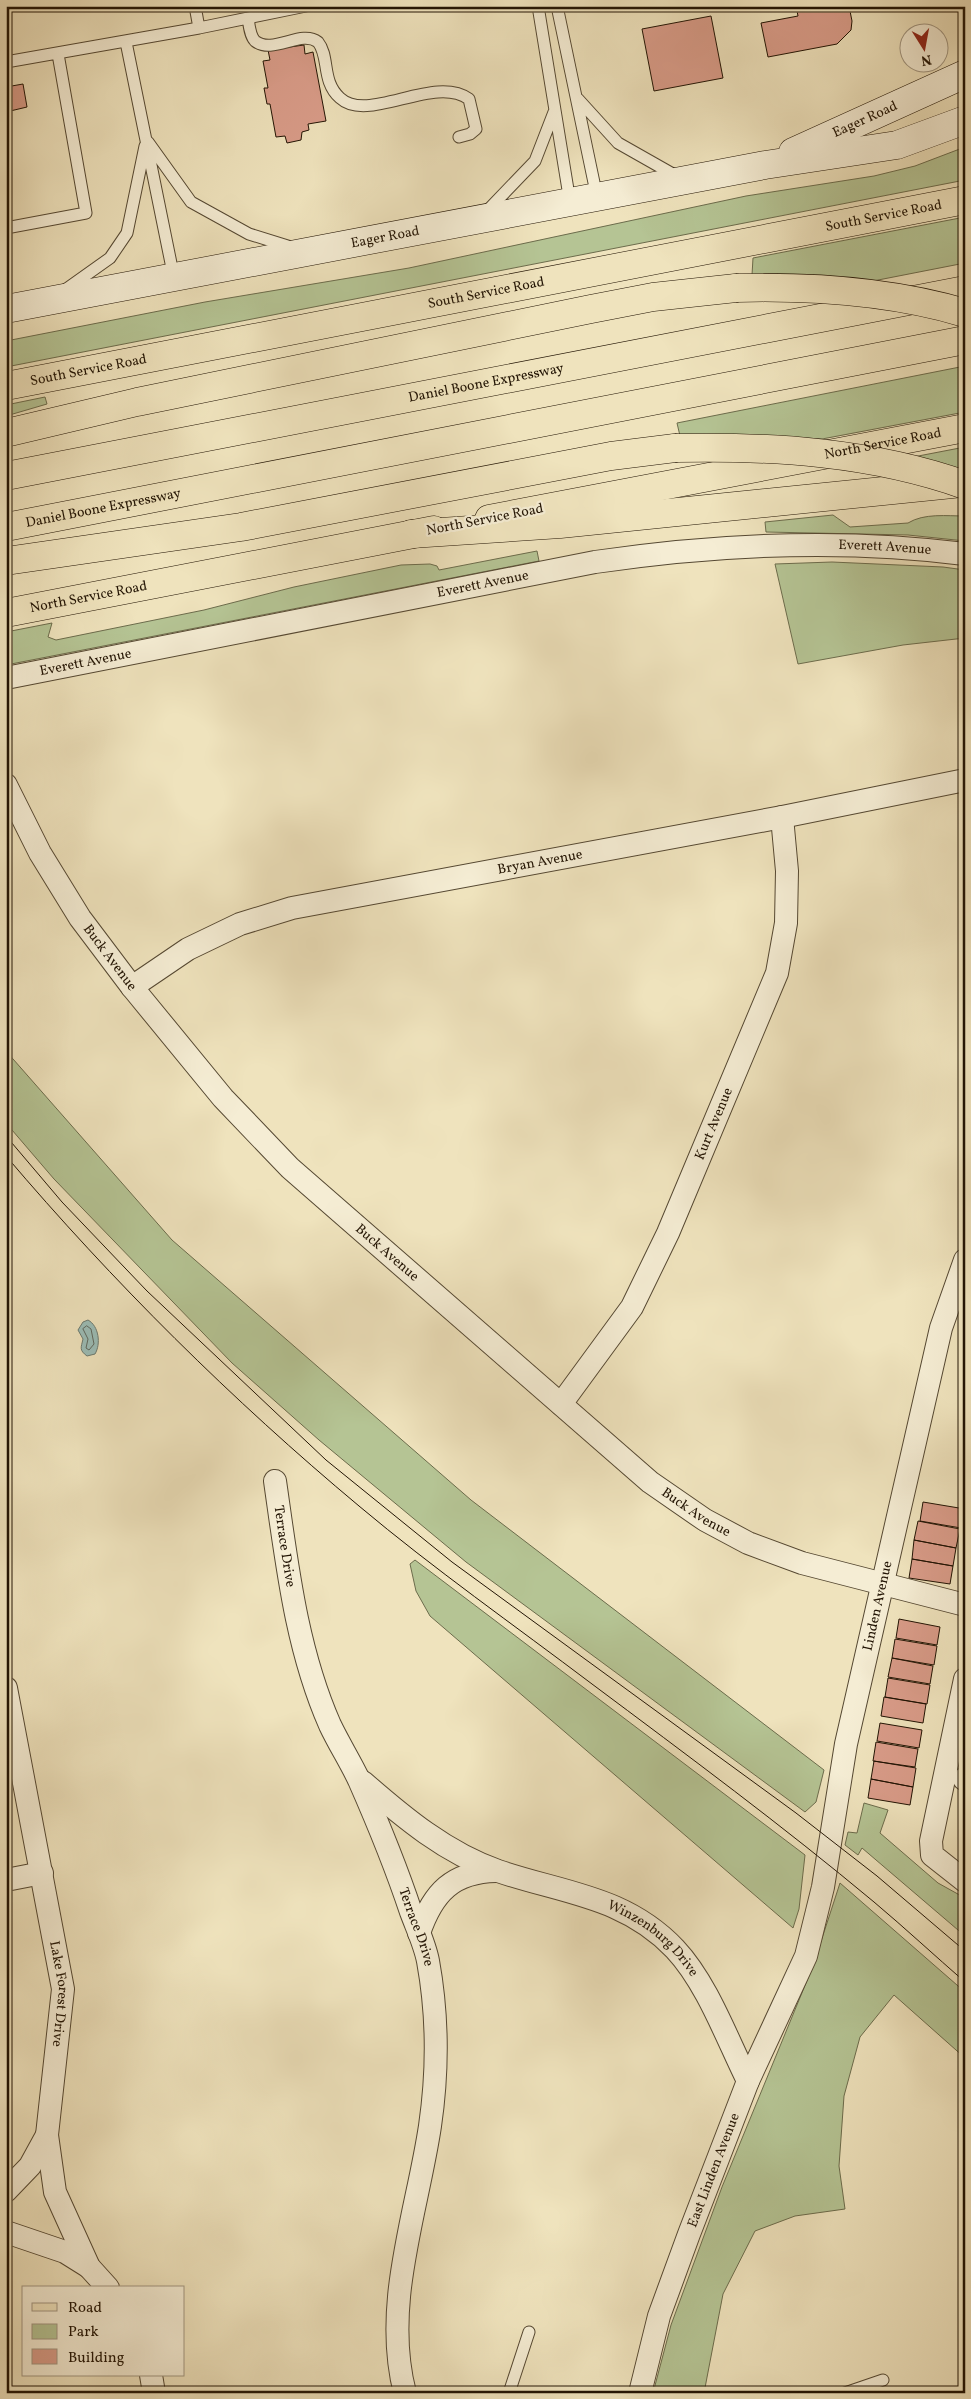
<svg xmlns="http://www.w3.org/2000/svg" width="971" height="2399" font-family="Vollkorn,serif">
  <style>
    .green { fill: #b5c494; stroke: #6c6c4c }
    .water { fill: #9bbdb7; stroke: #6b796f }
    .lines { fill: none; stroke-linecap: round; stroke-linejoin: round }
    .shore { stroke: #5e685e; stroke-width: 1 }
    .building { fill: #d99c89; stroke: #221404 }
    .service-casing { stroke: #554832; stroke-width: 13 }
    .minor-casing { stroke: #554832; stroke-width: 24 }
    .secondary-casing { stroke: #221404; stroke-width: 29 }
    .primary-casing { stroke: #221404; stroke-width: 29 }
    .motorway-casing { stroke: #221404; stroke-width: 29 }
    .service { stroke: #f5edd4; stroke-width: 11 }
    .minor { stroke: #f5edd4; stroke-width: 22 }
    .secondary { stroke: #f5edd4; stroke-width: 28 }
    .primary { stroke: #efe3bd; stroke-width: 28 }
    .motorway { stroke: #efe3bd; stroke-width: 28 }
    .tram { stroke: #221404; stroke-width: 1 }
    .motorway-bridge-casing { stroke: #221404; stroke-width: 29; stroke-linecap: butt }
    .motorway-bridge { stroke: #efe3bd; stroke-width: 28 }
    .labels { text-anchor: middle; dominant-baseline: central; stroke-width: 4.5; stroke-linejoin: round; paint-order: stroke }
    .street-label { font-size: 14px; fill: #221404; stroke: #f5edd4 }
  </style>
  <rect width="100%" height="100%" fill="#efe3bd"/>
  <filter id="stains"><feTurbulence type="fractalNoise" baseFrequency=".004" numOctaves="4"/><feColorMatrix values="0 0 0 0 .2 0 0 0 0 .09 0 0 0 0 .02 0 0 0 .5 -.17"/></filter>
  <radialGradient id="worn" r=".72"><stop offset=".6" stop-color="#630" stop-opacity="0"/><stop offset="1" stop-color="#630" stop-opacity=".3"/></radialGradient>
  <!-- green -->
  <path class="green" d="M 965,147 L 965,180 L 6,367 L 6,341 L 205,302 L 409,268 L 746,196 L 874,176 L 915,166 Z
    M 965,217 L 965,263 L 873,281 L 752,275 L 753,258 Z
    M 965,366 L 965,412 L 822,439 L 746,435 L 680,436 L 677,423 Z
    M 45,397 L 47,404 L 6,416 L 6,405 Z
    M 965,447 L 965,471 L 913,457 Z
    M 833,515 L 850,527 L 908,523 C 924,513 947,516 965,516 L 965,541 L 908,535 L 766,532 L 765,522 Z
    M 537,551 L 539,561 L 6,665 L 6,632 L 52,623 L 48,637 L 56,640 L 204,610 L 294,587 L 401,565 L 430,564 L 437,566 L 439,570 Z
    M 832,562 L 943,567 L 965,570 L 965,638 L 903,645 L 798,664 L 775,564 Z
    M 6,1051 L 172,1240 L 471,1500 L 824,1770 L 816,1802 L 805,1812 L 466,1562 L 319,1440 L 232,1363 L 54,1179 L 6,1123 Z
    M 415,1560 L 805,1855 L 799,1909 L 793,1928 L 430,1616 L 416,1591 L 410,1564 Z
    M 864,1803 L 888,1810 L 880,1833 L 938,1883 L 965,1898 L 965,1936 L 862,1848 L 858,1855 L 845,1845 L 848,1832 L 857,1833 Z
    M 840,1883 L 965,1992 L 965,2058 L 894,1995 L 860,2037 L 844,2096 L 839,2166 L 845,2209 L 795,2216 L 755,2231 L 723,2294 L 704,2393 L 653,2393 L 671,2325 L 722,2187 L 813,1966 Z"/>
  <!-- water -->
  <path class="water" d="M 88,1320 C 99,1326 101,1344 95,1354 L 87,1356 C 79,1350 81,1348 83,1339 L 78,1330 L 83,1322 Z"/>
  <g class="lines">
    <!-- shore -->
    <path class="shore" d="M 87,1326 L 91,1329 L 94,1344 L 89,1350 L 86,1348 L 88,1339 L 83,1329 Z"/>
  </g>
  <!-- building -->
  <path class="building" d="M 796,6 L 849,6 L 852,21 L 851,30 L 837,44 L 768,57 L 761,23 L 798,16 Z
    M 711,16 L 723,78 L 654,91 L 642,29 Z
    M 304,45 L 305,54 L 313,52 L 326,121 L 308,124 L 309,130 L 302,132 L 301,140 L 287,143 L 285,136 L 276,137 L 270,104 L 267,104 L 264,88 L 268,88 L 263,61 L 270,60 L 268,50 Z
    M 23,84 L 27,107 L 6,112 L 6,87 Z
    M 923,1502 L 965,1509 L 961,1528 L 920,1521 Z
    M 918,1521 L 960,1529 L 956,1548 L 914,1540 Z
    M 914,1540 L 956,1548 L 953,1566 L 912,1559 Z
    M 912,1559 L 953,1566 L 950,1584 L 909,1578 Z
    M 899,1619 L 940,1627 L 937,1645 L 896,1638 Z
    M 895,1639 L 937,1646 L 934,1665 L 892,1658 Z
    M 892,1658 L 933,1666 L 930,1684 L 888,1677 Z
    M 888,1678 L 930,1685 L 927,1704 L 885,1697 Z
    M 884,1697 L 926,1704 L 923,1723 L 881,1716 Z
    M 880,1723 L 922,1730 L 919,1748 L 877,1741 Z
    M 876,1742 L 918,1749 L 915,1767 L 873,1761 Z
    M 874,1761 L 916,1768 L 913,1787 L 871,1779 Z
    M 871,1779 L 913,1787 L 910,1805 L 868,1798 Z"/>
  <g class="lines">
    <defs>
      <path id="service" d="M 538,6 L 570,202
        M 557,6 L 597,197
        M 248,18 C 249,25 250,36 255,41 C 273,55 301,29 318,42 C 330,57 321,81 340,98 C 368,124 434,74 469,99 L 476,129 L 470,134 L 459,137
        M 199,28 L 306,6
        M 126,42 L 174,278
        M 6,62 L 199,28 L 195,6
        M 578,99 L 618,143 L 678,177
        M 148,142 L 191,202 L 249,234 L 294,248
        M 487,211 L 535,161 L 554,112
        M 6,228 L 86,213 L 58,54
        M 65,290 L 110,258 L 127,233 L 145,146
        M 509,2393 L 529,2332
        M 845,2393 L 883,2380"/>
      <g id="minor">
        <path id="s1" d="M 6,678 L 595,562 C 718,544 841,538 965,554"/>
        <path id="s2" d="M 6,785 L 40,853 L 80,918 L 132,987 L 223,1098 L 290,1168 L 650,1482 L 705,1520 L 748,1543 L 802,1563 L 965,1605"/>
        <path id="s3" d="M 132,987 L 188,949 L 240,924 L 292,908 L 782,817 L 965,780"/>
        <path id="s4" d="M 561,1404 L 632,1307 L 668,1233 L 777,973 L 786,923 L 787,871 L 782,817"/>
        <path id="s5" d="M 275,1481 C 287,1564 296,1648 330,1725 C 339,1744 350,1761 359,1780 C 378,1823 396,1867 411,1912 C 417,1928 425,1945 428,1961 C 438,2016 438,2071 430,2126 C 417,2213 382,2305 405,2393"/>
        <path d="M 965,1679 L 931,1841 L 932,1855 L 965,1881"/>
        <path id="s6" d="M 6,1688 L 63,1989 L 47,2135 L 55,2192 L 89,2267 L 108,2288"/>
        <path d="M 964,1779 L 965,1779"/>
        <path id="s7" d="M 363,1782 C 403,1817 446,1853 498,1871 C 562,1893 625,1896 675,1949 C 707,1983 727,2039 748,2081"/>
        <path d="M 6,1880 L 42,1873"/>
        <path d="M 419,1933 C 433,1892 453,1872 496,1871"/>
        <path d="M 6,2191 L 30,2166 L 47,2135"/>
        <path d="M 6,2232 L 65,2252 L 89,2267"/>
        <path d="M 151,2375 L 154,2393"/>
        <path id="s8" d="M 640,2393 L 659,2316 L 689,2234 L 748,2081 L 806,1956 L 823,1887 L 846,1744 L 920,1420 L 941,1328 L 965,1260"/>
      </g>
      <g id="secondary">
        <path id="s9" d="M 793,152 L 965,74"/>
        <path id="s10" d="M 6,309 L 765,165 L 897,145 L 965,120"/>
      </g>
      <g id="primary">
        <path id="s11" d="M 6,386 L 965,200"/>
        <path id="s12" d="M 489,519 L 965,428"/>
        <path id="s13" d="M 6,613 L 434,530"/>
      </g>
      <g id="motorway">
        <path d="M 6,433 L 137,402 L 591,309 L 653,297 L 736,288"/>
        <path id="s14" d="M 6,476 L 965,290"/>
        <path id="s15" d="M 6,527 L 965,340"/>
        <path d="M 411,534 L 560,524 L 962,483"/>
        <path d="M 6,561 L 241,527 L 611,456 L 675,448"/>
      </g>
    </defs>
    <!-- service casing -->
    <use href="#service" class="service-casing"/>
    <!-- minor casing -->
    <use href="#minor" class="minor-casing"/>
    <!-- secondary casing -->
    <use href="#secondary" class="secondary-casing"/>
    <!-- primary casing -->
    <use href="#primary" class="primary-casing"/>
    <!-- motorway casing -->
    <use href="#motorway" class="motorway-casing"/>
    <!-- service -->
    <use href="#service" class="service"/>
    <!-- minor -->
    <use href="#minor" class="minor"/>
    <!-- secondary -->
    <use href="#secondary" class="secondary"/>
    <!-- primary -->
    <use href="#primary" class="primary"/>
    <!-- motorway -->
    <use href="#motorway" class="motorway"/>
    <!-- tram -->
    <path class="tram" d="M 6,1136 L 62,1202 L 147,1291 L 326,1460 L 452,1562 L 796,1813 L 877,1876 L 965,1951
      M 6,1156 C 113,1282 232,1400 359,1506 C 434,1569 514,1625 592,1684 C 687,1755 783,1826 874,1902 C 905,1928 935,1956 965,1982"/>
    <defs>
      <path id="motorway-bridge" d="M 736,288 C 813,286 891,291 965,313
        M 675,448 C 773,446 872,452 965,485"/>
    </defs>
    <!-- motorway-bridge casing -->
    <use href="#motorway-bridge" class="motorway-bridge-casing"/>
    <!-- motorway-bridge -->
    <use href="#motorway-bridge" class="motorway-bridge"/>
  </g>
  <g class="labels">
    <!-- street labels -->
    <g class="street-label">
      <text stroke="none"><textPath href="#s9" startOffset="79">Eager Road</textPath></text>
      <text stroke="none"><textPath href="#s11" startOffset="894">South Service Road</textPath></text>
      <text stroke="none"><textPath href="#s10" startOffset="386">Eager Road</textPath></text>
      <text stroke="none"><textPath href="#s11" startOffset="489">South Service Road</textPath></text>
      <text stroke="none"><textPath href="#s11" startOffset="84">South Service Road</textPath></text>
      <text stroke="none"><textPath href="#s14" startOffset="489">Daniel Boone Expressway</textPath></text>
      <text stroke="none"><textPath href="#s12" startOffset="401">North Service Road</textPath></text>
      <text stroke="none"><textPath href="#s15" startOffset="99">Daniel Boone Expressway</textPath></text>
      <text transform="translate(485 520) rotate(-11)">North Service Road</text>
      <text stroke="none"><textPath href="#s1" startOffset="891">Everett Avenue</textPath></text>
      <text stroke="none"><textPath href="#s1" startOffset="486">Everett Avenue</textPath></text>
      <text stroke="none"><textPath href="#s13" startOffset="84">North Service Road</textPath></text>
      <text stroke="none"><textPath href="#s1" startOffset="81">Everett Avenue</textPath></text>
      <text stroke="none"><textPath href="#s3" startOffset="432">Bryan Avenue</textPath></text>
      <text stroke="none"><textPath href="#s2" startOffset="202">Buck Avenue</textPath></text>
      <text stroke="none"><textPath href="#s4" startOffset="321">Kurt Avenue</textPath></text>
      <text stroke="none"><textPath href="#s2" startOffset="608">Buck Avenue</textPath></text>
      <text stroke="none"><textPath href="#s2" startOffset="1012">Buck Avenue</textPath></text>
      <text stroke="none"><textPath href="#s5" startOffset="66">Terrace Drive</textPath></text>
      <text stroke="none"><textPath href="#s8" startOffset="826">Linden Avenue</textPath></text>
      <text stroke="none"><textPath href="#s5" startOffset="471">Terrace Drive</textPath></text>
      <text stroke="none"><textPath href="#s7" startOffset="335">Winzenburg Drive</textPath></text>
      <text stroke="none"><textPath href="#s6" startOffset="311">Lake Forest Drive</textPath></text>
      <text stroke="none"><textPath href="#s8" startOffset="235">East Linden Avenue</textPath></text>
    </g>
  </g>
  <!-- margin -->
  <rect width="971" height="2399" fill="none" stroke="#efe3bd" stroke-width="25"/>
  <rect x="8" y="8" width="956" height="2384" fill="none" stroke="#221404" stroke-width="2.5"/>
  <rect x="12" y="12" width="946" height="2374" fill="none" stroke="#221404"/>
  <!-- legend -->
  <rect x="22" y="2286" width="162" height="90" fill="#f5edd4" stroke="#a19681"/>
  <rect x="32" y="2303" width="25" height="8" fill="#efe3bd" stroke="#a19681"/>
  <text x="68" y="2312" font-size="15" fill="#221404">Road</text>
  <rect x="32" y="2324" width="25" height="15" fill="#b5c494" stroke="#a19681"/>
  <text x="68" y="2336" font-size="15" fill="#221404">Park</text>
  <rect x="32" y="2349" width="25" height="15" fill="#d99c89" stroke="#a19681"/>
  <text x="68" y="2362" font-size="15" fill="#221404">Building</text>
  <!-- north arrow -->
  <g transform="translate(924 48) rotate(169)"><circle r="24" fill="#f5edd4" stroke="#a19681"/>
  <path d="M0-4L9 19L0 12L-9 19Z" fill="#8f2418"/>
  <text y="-8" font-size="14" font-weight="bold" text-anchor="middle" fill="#221404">N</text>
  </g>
  <rect width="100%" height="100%" filter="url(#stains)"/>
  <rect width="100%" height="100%" fill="url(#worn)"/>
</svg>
